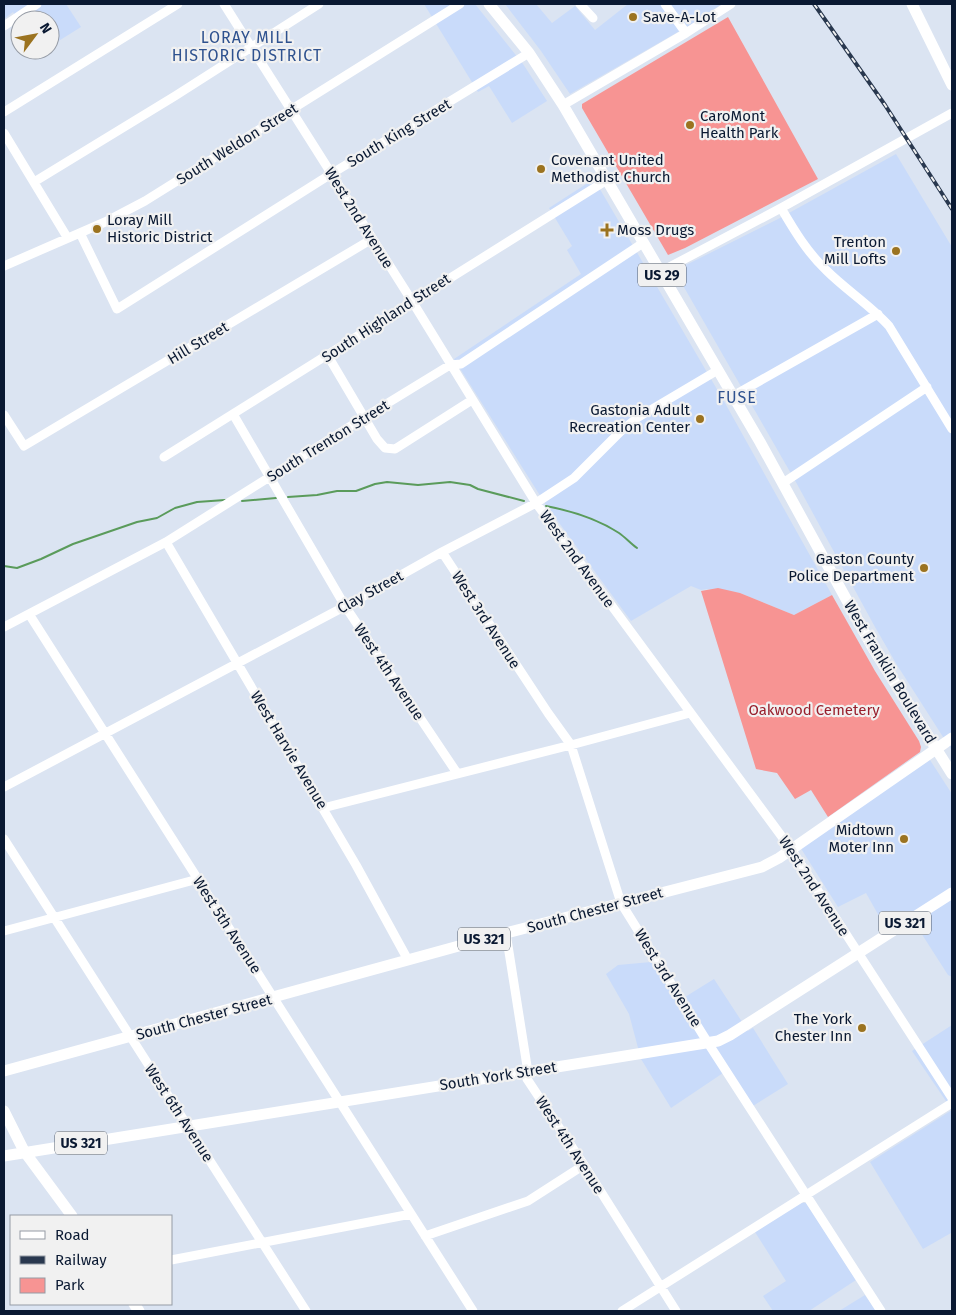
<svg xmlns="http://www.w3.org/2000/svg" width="956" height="1315" font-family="'Fira Sans',sans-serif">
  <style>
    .built { fill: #c9dbfa }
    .green { fill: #f79493 }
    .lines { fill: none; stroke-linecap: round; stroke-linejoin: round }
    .stream { stroke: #5a9b5b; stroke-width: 2 }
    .minor { stroke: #fff; stroke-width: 9 }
    .major { stroke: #fff; stroke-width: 11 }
    .rail-casing { stroke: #29384f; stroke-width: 4 }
    .rail { stroke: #f1f1f1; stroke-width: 2; stroke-dasharray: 5.5; stroke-linecap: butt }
    .poi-dot { fill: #9b7320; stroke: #f1f1f1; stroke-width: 2 }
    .labels { text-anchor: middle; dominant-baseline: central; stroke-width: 4.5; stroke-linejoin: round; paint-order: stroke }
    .shield { fill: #f1f1f1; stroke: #4f5a6b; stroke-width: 1 }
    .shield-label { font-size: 14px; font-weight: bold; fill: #0a1932 }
    .poi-label { font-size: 15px; fill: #0a1932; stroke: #f1f1f1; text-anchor: start }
    .street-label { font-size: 15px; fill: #0a1932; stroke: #f1f1f1 }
    .park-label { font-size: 15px; fill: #98202d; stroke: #f1f1f1 }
    .neighbourhood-label { font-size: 16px; letter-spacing: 1px; fill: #2f528f; stroke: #f1f1f1 }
  </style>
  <rect width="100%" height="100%" fill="#dbe4f2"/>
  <!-- built -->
  <path class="built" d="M 4,4 L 66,4 L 81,27 L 57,42 L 55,39 L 50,43 L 50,20 L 20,20 L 20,23 L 13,12 L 4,19 Z
    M 424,4 L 475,4 L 523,64 L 547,101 L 512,123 L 489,86 L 478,92 Z
    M 505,4 L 536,4 L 552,23 L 575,6 L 595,30 L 628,4 L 722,4 L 690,25 L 570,94 L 541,51 Z
    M 896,154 L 952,247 L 952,751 L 897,665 L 875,627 L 797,484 L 677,275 L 677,272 L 680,268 L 778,219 Z
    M 594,179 L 725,403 L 832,595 L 794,615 L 740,593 L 707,589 L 701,590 L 691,586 L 631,621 L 546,505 L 454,359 L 581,274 L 567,250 L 572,246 L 549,208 Z
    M 930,760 L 952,794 L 952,977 L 948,975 L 907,911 L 884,925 L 866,893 L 838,907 L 800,847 Z
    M 651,962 L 677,1002 L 714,979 L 748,1031 L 753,1028 L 788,1084 L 753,1106 L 729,1069 L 671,1108 L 641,1059 L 629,1014 L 606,974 L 618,965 Z
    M 952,1025 L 952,1110 L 912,1051 Z
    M 952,1110 L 952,1235 L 951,1233 L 923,1249 L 870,1162 Z
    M 801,1203 L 806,1203 L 856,1280 L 809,1311 L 773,1311 L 763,1296 L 786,1281 L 755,1232 Z
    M 865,1295 L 876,1311 L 839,1311 Z"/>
  <!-- green -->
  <path class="green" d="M 728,17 L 818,179 L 685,248 L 668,255 L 582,108 L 582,104 Z
    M 718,588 L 740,593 L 794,615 L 832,595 L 875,671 L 919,741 L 921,747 L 920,752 L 828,817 L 811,790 L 795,799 L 777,773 L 756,769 L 701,591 Z"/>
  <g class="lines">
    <!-- stream -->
    <path class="stream" d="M 288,497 L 317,495 L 337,491 L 356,491 L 375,484 L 387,482 L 418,485 L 450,482 L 470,485 L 478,489 L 524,501
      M 242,501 L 276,498
      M 546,506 C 572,511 596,518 619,533 C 625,537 630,543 637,548
      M 4,566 L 17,568 L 41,559 L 73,544 L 137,522 L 157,518 L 175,508 L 197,502 L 225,500"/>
    <!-- minor -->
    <path class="minor" d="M 224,4 L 412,301 L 536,503 L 791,849 L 952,1098
      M 580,4 L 593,18
      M 665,4 L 686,33
      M 4,26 L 37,4
      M 563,105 L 686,33 L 731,4
      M 4,112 L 178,4
      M 4,133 L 67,237
      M 34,182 L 175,96 L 319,4
      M 781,208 C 794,230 807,252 826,270 C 846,290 870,305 889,326 L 952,429
      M 80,233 L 117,309 L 331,174 L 529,53
      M 4,266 L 105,222 L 145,201 L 460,4
      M 660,272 L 781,208 L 952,113
      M 328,356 L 377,439 L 385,448 L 395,449 L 472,400
      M 733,396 L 878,314
      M 233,414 L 345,606 L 457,773
      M 4,415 L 24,446 L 372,239
      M 164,457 L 607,180
      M 783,483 L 927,387
      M 166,542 L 356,865 L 408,960
      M 442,552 L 548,713 L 571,745 L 621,903 L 708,1043 L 881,1311
      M 29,614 L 473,1311
      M 4,627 L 166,542 L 365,417 L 450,365 L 461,364 L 643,243
      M 4,787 L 355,601 L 442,552 L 536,503 L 574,478 L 620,432 L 637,418 L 718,370
      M 323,808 L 571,745 L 690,713
      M 4,839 L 306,1311
      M 4,931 L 198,879
      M 506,933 L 527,1066 L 525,1072 L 527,1079 L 584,1165 L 676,1311
      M 425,1236 L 528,1201 L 584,1165
      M 171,1260 L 411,1214
      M 622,1311 L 952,1103"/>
    <!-- major -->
    <path class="major" d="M 489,4 L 529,53 L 563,105 L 760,442 L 873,648 L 952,774
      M 912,4 L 952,85
      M 4,1071 L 506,933 L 762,867 L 779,858 L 952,738
      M 4,1111 L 24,1151 L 72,1216
      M 4,1156 L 718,1041 L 730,1035 L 952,893
      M 134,1304 L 139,1311"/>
    <defs>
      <path id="rail" d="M 814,4 L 885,105 L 952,209"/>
    </defs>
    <!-- rail casing -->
    <use href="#rail" class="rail-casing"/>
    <!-- rail -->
    <use href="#rail" class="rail"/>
  </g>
  <!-- markers -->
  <g class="poi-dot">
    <circle cx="633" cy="17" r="5"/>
    <circle cx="690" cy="125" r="5"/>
    <circle cx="541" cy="169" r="5"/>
    <circle cx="97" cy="229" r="5"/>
    <path d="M604.5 222.5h5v5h5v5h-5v5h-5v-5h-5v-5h5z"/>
    <circle cx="896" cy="251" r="5"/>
    <circle cx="700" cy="419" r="5"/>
    <circle cx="924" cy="568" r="5"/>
    <circle cx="904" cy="839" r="5"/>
    <circle cx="862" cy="1028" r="5"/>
  </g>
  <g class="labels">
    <!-- shield labels -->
    <g class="shield">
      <rect x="638" y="263.5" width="48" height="23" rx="4"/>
      <rect x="879" y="911.5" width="52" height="23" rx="4"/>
      <rect x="458" y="927.5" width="52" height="23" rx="4"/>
      <rect x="55" y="1131.5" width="52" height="23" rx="4"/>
    </g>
    <g class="shield-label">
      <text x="662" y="275">US 29</text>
      <text x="905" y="923">US 321</text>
      <text x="484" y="939">US 321</text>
      <text x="81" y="1143">US 321</text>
    </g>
    <!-- poi labels -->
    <g class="poi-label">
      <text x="643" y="17">Save-A-Lot</text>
      <text x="700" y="116">CaroMont<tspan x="700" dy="17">Health Park</tspan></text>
      <text x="551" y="160">Covenant United<tspan x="551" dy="17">Methodist Church</tspan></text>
      <text x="107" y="220">Loray Mill<tspan x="107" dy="17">Historic District</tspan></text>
      <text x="617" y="230">Moss Drugs</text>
      <text x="886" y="242" text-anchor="end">Trenton<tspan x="886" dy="17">Mill Lofts</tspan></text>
      <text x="690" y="410" text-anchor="end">Gastonia Adult<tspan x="690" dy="17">Recreation Center</tspan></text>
      <text x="914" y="559" text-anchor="end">Gaston County<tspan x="914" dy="17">Police Department</tspan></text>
      <text x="894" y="830" text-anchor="end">Midtown<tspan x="894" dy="17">Moter Inn</tspan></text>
      <text x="852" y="1019" text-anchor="end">The York<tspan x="852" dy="17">Chester Inn</tspan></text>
    </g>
    <!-- street labels -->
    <g class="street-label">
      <text transform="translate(399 133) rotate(-31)">South King Street</text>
      <text transform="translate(237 144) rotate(-32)">South Weldon Street</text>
      <text transform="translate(359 218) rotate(58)">West 2nd Avenue</text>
      <text transform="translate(386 318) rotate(-33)">South Highland Street</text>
      <text transform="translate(198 343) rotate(-31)">Hill Street</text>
      <text transform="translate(328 441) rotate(-32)">South Trenton Street</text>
      <text transform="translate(577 559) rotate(54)">West 2nd Avenue</text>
      <text transform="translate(370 592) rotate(-29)">Clay Street</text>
      <text transform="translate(486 620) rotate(57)">West 3rd Avenue</text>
      <text transform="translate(389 672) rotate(56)">West 4th Avenue</text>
      <text transform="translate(890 672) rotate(59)">West Franklin Boulevard</text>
      <text transform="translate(289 750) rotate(59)">West Harvie Avenue</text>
      <text transform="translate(814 886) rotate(57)">West 2nd Avenue</text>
      <text transform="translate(595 910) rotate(-15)">South Chester Street</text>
      <text transform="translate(227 925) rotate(57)">West 5th Avenue</text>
      <text transform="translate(668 978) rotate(58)">West 3rd Avenue</text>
      <text transform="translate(204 1017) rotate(-15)">South Chester Street</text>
      <text transform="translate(498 1076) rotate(-9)">South York Street</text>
      <text transform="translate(179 1113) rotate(57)">West 6th Avenue</text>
      <text transform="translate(570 1145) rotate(57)">West 4th Avenue</text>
    </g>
    <!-- park labels -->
    <g class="park-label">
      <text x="814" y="710">Oakwood Cemetery</text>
    </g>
    <!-- neighbourhood labels -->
    <g class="neighbourhood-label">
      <text x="247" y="37">LORAY MILL<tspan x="247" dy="18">HISTORIC DISTRICT</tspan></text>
      <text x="737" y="397">FUSE</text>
    </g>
  </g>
  <!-- border -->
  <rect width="956" height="1315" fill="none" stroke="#0a1932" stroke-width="10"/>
  <!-- legend -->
  <rect x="10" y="1215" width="162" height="90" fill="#f1f1f1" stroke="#959ba5"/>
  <rect x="20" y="1231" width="25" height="8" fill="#ffffff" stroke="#959ba5"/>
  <text x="55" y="1240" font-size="15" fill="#0a1932">Road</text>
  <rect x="20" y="1256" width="25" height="8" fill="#29384f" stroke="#959ba5"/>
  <text x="55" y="1265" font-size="15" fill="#0a1932">Railway</text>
  <rect x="20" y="1278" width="25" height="15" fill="#f79493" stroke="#959ba5"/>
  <text x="55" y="1290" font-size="15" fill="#0a1932">Park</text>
  <!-- north arrow -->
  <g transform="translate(35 35) rotate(58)"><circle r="24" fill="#f1f1f1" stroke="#959ba5"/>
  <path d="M0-4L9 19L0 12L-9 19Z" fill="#9b7320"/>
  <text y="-8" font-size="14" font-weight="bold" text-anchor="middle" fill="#0a1932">N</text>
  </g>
</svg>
